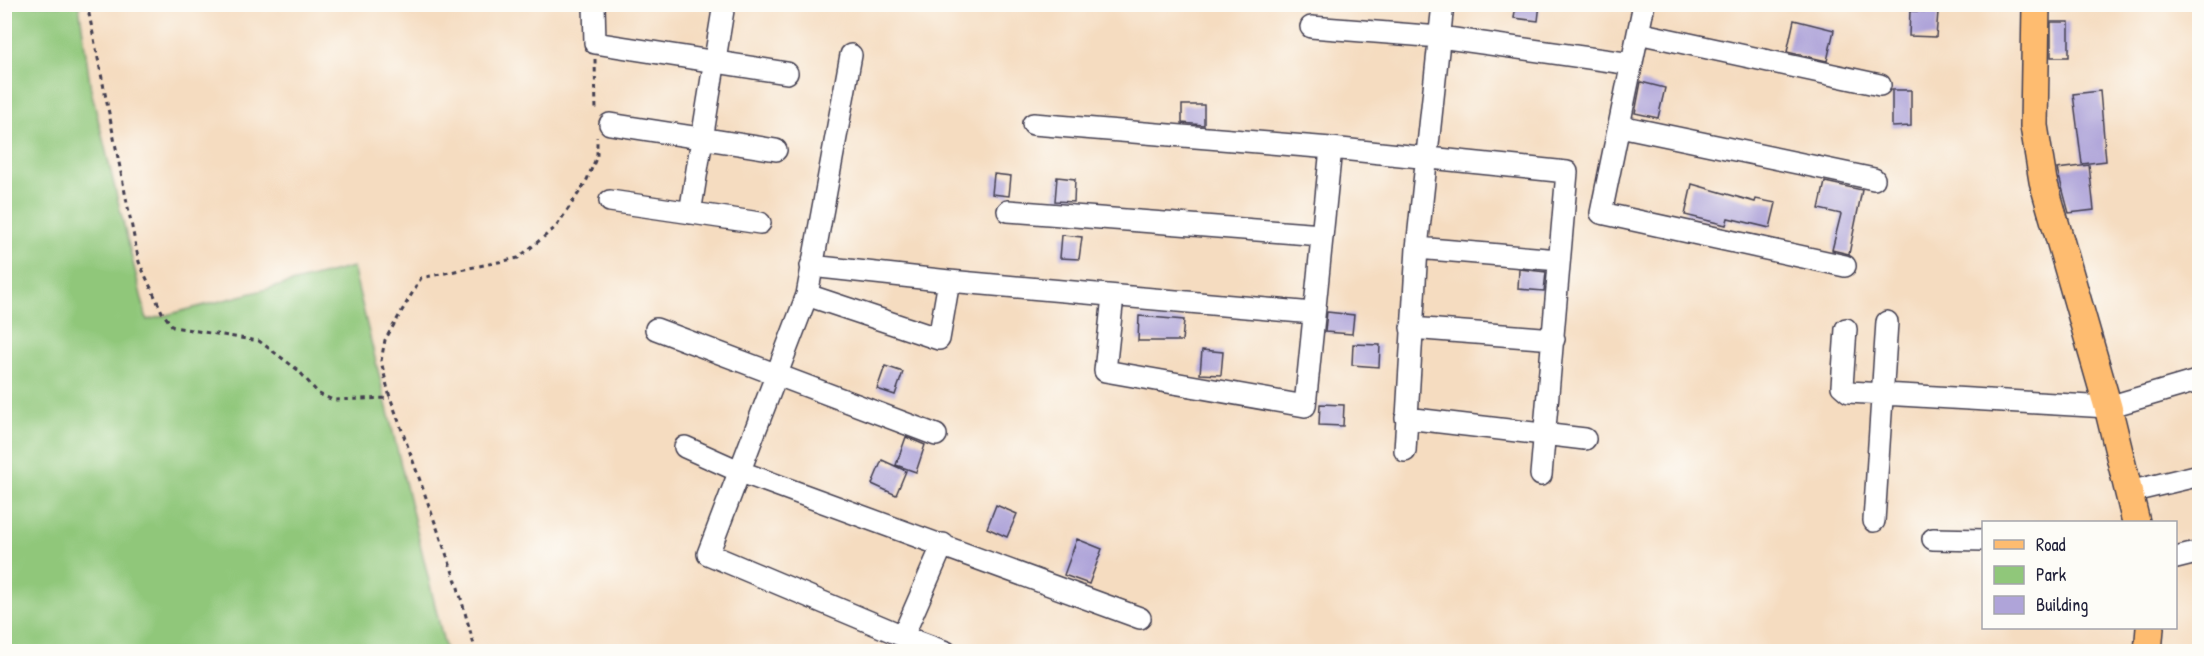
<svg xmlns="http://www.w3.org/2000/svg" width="2204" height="656" font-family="'Patrick Hand',sans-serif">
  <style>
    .green { fill: #90c77a; stroke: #59745a; stroke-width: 1.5 }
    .building { fill: #afa4d9 }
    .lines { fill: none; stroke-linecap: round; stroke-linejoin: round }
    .minor-casing { stroke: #423e4f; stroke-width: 24 }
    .major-casing { stroke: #423e4f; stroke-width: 30 }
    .path { stroke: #423e4f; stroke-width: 3; stroke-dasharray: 4.5 4.5; stroke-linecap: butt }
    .minor { stroke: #fff; stroke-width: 21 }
    .major { stroke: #febc70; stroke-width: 27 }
  </style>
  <rect width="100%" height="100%" fill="#fdfcf7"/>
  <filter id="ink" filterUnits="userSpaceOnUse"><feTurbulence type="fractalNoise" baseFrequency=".0167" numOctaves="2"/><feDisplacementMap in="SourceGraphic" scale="12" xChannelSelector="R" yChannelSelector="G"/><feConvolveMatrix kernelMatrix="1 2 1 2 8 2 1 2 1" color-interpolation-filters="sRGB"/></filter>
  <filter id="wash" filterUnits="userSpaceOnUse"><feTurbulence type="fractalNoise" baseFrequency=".008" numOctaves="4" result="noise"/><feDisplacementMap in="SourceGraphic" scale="24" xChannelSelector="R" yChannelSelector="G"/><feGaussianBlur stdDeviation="1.35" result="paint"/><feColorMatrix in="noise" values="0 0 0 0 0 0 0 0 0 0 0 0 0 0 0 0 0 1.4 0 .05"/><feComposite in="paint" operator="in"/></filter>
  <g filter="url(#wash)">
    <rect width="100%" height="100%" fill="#f5dcc0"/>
    <!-- green -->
    <path class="green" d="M 4,5 L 79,5 L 91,90 L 147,320 L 353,267 L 446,651 L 5,651 Z"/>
    <g id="blocks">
      <!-- building -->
      <path class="building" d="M 1516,4 L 1540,4 L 1538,21 L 1514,18 Z
        M 1910,11 L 1938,12 L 1936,37 L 1909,36 Z
        M 1794,20 L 1834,30 L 1827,61 L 1787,52 Z
        M 2051,22 L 2069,22 L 2069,57 L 2051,57 Z
        M 1641,82 L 1665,88 L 1658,118 L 1635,113 Z
        M 1892,90 L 1911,90 L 1911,126 L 1892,127 Z
        M 2100,91 L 2106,161 L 2082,164 L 2073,94 Z
        M 1182,105 L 1204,105 L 1204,125 L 1182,123 Z
        M 2089,165 L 2094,210 L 2069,213 L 2057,169 Z
        M 994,174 L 1011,176 L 1009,196 L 992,194 Z
        M 1057,177 L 1075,179 L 1074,202 L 1055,201 Z
        M 1825,182 L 1862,190 L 1849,254 L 1832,250 L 1841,214 L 1819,209 Z
        M 1692,184 L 1755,202 L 1756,199 L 1776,203 L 1770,228 L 1728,218 L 1726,225 L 1685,215 Z
        M 1062,235 L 1082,237 L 1079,259 L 1060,258 Z
        M 1519,269 L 1546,272 L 1544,291 L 1518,289 Z
        M 1327,312 L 1354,315 L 1352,334 L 1325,332 Z
        M 1139,316 L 1184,320 L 1182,341 L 1138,341 Z
        M 1353,344 L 1380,345 L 1379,367 L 1352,365 Z
        M 1202,350 L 1223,352 L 1221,375 L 1200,374 Z
        M 885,366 L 903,372 L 895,395 L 877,389 Z
        M 1320,404 L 1344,405 L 1343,426 L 1319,425 Z
        M 906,437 L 925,445 L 916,472 L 896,465 Z
        M 882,460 L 906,471 L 896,495 L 872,484 Z
        M 996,505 L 1017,514 L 1007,537 L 987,528 Z
        M 1077,539 L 1102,549 L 1089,584 L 1064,575 Z"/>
    </g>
  </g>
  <g filter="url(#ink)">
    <use href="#blocks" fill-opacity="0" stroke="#423e4f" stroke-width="1.5"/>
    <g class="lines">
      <defs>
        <path id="minor" d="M 594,4 L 595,43 L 787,73
          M 1644,4 L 1601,213 L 1845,266
          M 1311,27 L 1440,37 L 1632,64
          M 1638,33 L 1880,85
          M 851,55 L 807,295 L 708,554 L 903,636 L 946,652
          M 610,124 L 776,150
          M 1033,124 L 1331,148 L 1567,172 L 1541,475
          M 1620,126 L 1874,179
          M 610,201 L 760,223
          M 1008,211 L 1322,235
          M 690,213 L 724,4
          M 1417,248 L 1559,260
          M 811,266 L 949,281 L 1313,313
          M 807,295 L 939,339 L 949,281
          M 1113,296 L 1105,371 L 1305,406 L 1331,148
          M 1411,328 L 1554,339
          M 656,329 L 936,435
          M 1846,329 L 1842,386 L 1849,392 L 2108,407 L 2200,380
          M 1406,418 L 1585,439
          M 685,447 L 741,472 L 1140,618
          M 1405,451 L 1417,248 L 1443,4
          M 2129,492 L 2200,475
          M 1874,521 L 1887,322
          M 1933,539 L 1984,540
          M 2176,558 L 2200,552
          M 903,636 L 943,544"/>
        <path id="major" d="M 2036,4 L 2034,126 L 2043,181 L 2108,407 L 2136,522
          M 2148,652 L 2150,628"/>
      </defs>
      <!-- minor casing -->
      <use href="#minor" class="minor-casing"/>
      <!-- major casing -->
      <use href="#major" class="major-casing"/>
      <!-- path -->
      <path class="path" d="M 87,4 L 139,262 L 162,312 L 173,327 L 259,341 L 298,370 L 319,394 L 333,400 L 390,398
        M 595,59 L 596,113
        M 476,652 L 457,584 L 389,394 L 381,361 L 385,340 L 421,278 L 518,258 L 556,227 L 586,182 L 597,156 L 597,137"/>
      <!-- minor -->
      <use href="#minor" class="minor"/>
      <!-- major -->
      <use href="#major" class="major"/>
    </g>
  </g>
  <!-- margin -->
  <rect width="2204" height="656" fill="none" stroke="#fdfcf7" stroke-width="24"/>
  <!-- legend -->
  <rect x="1982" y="521" width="195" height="108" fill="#fdfcf7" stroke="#a5a5ac" stroke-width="1.5"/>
  <rect x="1994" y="540" width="30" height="9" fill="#febc70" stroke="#a5a5ac" stroke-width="1.5"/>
  <text x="2036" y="551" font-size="18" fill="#22223b">Road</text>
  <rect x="1994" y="566" width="30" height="18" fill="#90c77a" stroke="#a5a5ac" stroke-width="1.5"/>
  <text x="2036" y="581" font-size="18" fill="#22223b">Park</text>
  <rect x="1994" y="596" width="30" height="18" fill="#afa4d9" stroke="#a5a5ac" stroke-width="1.5"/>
  <text x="2036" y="611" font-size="18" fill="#22223b">Building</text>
</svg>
